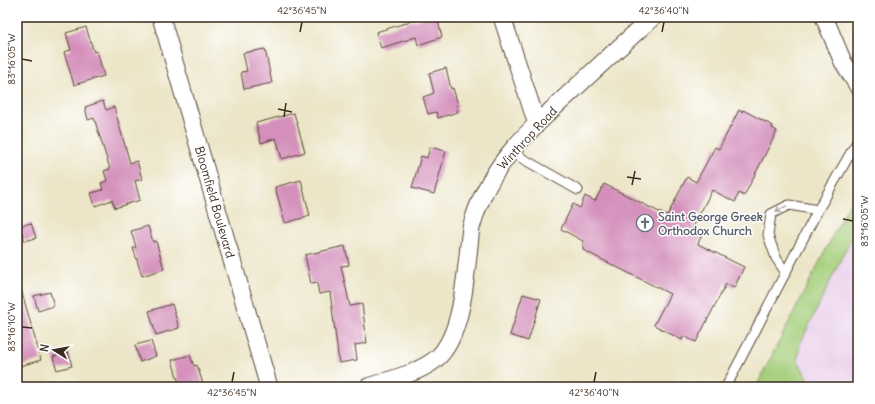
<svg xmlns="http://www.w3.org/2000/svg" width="875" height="404" font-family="Delius,sans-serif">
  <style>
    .built { fill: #ebd1eb }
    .green { fill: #a5cf7b; stroke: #707c4c }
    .building { fill: #d490bb }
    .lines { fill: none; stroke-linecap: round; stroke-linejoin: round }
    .service-casing { stroke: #564637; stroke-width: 11 }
    .minor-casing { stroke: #564637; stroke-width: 19 }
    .service { stroke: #fff; stroke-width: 9 }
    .minor { stroke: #fff; stroke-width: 17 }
    .oneway { stroke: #a79f9a }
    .ticks { fill: none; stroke: #3b2a1e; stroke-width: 1.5 }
    .labels { text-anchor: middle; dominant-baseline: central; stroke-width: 3; stroke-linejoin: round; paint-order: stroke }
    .street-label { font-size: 12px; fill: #3b2a1e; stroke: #fff }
    .worship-label { font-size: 12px; font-weight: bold; fill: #5b616d; stroke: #fff; text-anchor: start }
    .neatline { fill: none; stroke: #3b2a1e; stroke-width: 1.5 }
    .ticks-label { font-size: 10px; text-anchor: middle; fill: #3b2a1e }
  </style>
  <rect width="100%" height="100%" fill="#fff"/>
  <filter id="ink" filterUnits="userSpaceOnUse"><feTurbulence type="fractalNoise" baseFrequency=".025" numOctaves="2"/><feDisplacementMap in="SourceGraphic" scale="8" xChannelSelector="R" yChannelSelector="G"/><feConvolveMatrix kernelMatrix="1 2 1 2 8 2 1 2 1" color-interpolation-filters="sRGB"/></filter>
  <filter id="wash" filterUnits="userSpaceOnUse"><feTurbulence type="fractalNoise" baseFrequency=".012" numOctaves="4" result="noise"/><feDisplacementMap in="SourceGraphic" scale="16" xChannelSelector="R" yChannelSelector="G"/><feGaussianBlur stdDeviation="0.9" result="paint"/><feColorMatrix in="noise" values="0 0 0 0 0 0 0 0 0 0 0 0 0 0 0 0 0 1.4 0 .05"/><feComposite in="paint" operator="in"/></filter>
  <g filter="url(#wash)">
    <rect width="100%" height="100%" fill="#ece5c7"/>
    <!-- built -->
    <path class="built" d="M 858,199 L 858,387 L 806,387 L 787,343 Z"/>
    <!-- green -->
    <path class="green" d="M 858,186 L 858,224 L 800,344 L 798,360 L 812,387 L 756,387 Z"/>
    <g id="blocks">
      <!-- building -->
      <path class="building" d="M 426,17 L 437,17 L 442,37 L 418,45 L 416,37 L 381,48 L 376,32 Z
        M 86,27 L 94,52 L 97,51 L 104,76 L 74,85 L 64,52 L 71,50 L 66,33 Z
        M 265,49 L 272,83 L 244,89 L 241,72 L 247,71 L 243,53 Z
        M 446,68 L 451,89 L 453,88 L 458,105 L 456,106 L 458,112 L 438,118 L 436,112 L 428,114 L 423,97 L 434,93 L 429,73 Z
        M 103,101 L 106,110 L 114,107 L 130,163 L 137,161 L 142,179 L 135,181 L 140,200 L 115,208 L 112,200 L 95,206 L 91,193 L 103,190 L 101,183 L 107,181 L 104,171 L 110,169 L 94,118 L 88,120 L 85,107 Z
        M 739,110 L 742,112 L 743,110 L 773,126 L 772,128 L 777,131 L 744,196 L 739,193 L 735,202 L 712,190 L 692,229 L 702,234 L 698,244 L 744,267 L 734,288 L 726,284 L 696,342 L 683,336 L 682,340 L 654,325 L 670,294 L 583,250 L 583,241 L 561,229 L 573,204 L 580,208 L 585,196 L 595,201 L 604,184 L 667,216 L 687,177 L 696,182 L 715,147 L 719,149 Z
        M 294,113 L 305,152 L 282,159 L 276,138 L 261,143 L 256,123 Z
        M 430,147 L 446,151 L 434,194 L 412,188 L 421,156 L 427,158 Z
        M 301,180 L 310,216 L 285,223 L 275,187 Z
        M 31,223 L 36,238 L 25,241 L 20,226 Z
        M 148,226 L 153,242 L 156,241 L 164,269 L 142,276 L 133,248 L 136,247 L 131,231 Z
        M 345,246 L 349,265 L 341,266 L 350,306 L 362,304 L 367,343 L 355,345 L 357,360 L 339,363 L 330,292 L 319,294 L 317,283 L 311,284 L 305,255 Z
        M 21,289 L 41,360 L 20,366 L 17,353 L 17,290 Z
        M 50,292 L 54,306 L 38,311 L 34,296 Z
        M 523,294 L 541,299 L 528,341 L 510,335 Z
        M 172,304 L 179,328 L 156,335 L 149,311 Z
        M 151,341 L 156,356 L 140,362 L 135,345 Z
        M 68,352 L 72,366 L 57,370 L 53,357 Z
        M 190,355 L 194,366 L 197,365 L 204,387 L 180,387 L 172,360 Z"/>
    </g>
  </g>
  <g filter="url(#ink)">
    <use href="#blocks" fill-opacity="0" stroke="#564637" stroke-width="1"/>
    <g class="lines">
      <defs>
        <path id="service" d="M 511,152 L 578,190
          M 786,273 L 776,258 L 768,235 L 771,214 L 789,205 L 818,210
          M 726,387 L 818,210 L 858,140"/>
        <path id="minor" d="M 161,17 L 269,387
          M 502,17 L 537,124
          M 824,17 L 843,62 L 858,86
          M 368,387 C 391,379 417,374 436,359 C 465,335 466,264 471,228 C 488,165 527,133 572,91 C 599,66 626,41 653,17"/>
      </defs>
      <!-- service casing -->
      <use href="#service" class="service-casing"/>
      <!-- minor casing -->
      <use href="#minor" class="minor-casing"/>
      <!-- service -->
      <use href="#service" class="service"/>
      <!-- minor -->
      <use href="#minor" class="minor"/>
    </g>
    <!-- one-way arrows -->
    <defs><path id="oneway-shaft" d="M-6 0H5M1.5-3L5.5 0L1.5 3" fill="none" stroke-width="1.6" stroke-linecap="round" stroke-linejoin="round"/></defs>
    <use class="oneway" href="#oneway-shaft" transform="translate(781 209) rotate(153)"/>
  </g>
  <!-- ticks -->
  <path class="ticks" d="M 300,32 L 302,22M 662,32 L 664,22M 22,59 L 32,61M 278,109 L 292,112M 284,117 L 286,103M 627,177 L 641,179M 632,185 L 635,171M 843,219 L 853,221M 22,327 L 32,328M 232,382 L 234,372M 594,382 L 596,372"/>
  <!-- icons -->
  <defs>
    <symbol id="church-ring" viewBox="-11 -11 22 22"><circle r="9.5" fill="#fff" stroke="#6b7280" stroke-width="1.5"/><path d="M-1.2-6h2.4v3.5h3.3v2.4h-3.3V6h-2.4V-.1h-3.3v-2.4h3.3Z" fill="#6b7280"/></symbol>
  </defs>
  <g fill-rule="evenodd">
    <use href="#church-ring" x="635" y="213" width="20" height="20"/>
  </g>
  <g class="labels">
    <!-- street labels -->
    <g class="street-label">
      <text transform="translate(527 138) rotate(-47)">Winthrop Road</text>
      <text transform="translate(215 202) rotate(74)">Bloomfield Boulevard</text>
    </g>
    <!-- worship labels -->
    <g class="worship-label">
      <text x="658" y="216">Saint George Greek<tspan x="658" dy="14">Orthodox Church</tspan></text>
    </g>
  </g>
  <!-- margin -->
  <rect width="875" height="404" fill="none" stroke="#fff" stroke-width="44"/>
  <!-- north arrow -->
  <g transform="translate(54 350) rotate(281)" stroke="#ffffff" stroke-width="3" paint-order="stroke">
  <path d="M0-3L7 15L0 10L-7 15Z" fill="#3b2a1e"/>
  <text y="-6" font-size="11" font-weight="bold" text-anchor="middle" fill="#3b2a1e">N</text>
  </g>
  <rect x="22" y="22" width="831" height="360" class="neatline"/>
  <g class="ticks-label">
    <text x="302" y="14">42°36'45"N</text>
    <text x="664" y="14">42°36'40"N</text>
    <text transform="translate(11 59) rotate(-90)" y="4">83°16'05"W</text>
    <text transform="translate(864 221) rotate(-90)" y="4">83°16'05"W</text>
    <text transform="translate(11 327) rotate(-90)" y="4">83°16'10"W</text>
    <text x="232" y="396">42°36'45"N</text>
    <text x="594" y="396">42°36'40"N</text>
  </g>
</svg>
